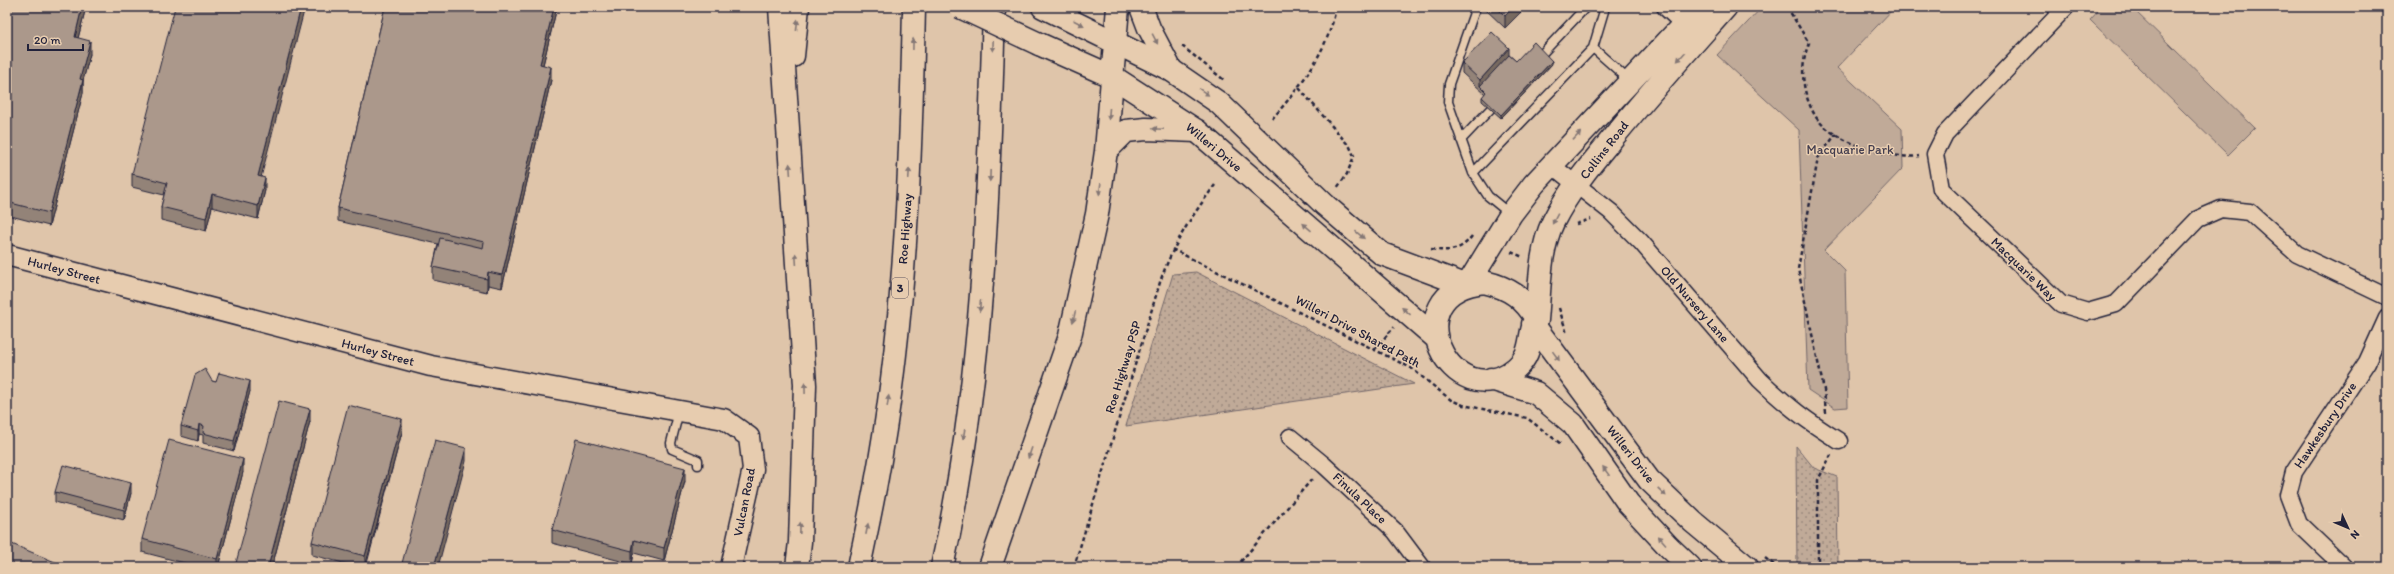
<svg xmlns="http://www.w3.org/2000/svg" width="2394" height="574" font-family="Itim,sans-serif">
  <style>
    .grass { fill: url(#grass-dots); stroke: #71666a }
    .park { fill: #c0aa98; stroke: #71666a }
    .lines { fill: none; stroke-linecap: round; stroke-linejoin: round }
    .service-casing { stroke: #22223b; stroke-width: 11 }
    .minor-casing { stroke: #22223b; stroke-width: 19 }
    .tertiary-casing { stroke: #22223b; stroke-width: 23 }
    .secondary-casing { stroke: #22223b; stroke-width: 25 }
    .motorway-casing { stroke: #22223b; stroke-width: 25 }
    .path { stroke: #22223b; stroke-width: 2.5; stroke-dasharray: 4 3; stroke-linecap: butt }
    .service { stroke: #e7ccaf; stroke-width: 8 }
    .minor { stroke: #e7ccaf; stroke-width: 16 }
    .tertiary { stroke: #e7ccaf; stroke-width: 20 }
    .secondary { stroke: #e7ccaf; stroke-width: 22 }
    .motorway { stroke: #e7ccaf; stroke-width: 22 }
    .secondary-bridge-casing { stroke: #22223b; stroke-width: 25; stroke-linecap: butt }
    .secondary-bridge { stroke: #e7ccaf; stroke-width: 22 }
    .wall { fill: #938378; stroke: #22223b }
    .shaded-wall { fill: #786a61; stroke: #22223b }
    .building { fill: #ab988b; stroke: #22223b }
    .oneway { fill: #847775 }
    .labels { text-anchor: middle; dominant-baseline: central; stroke-width: 3; stroke-linejoin: round; paint-order: stroke }
    .shield { fill: #e7ccaf; stroke: #5d555e; stroke-width: 1 }
    .shield-label { font-size: 12px; font-weight: bold; fill: #22223b }
    .street-label { font-size: 13px; fill: #22223b; stroke: #e7ccaf }
    .park-label { font-size: 13px; fill: #423d4e; stroke: #e7ccaf }
  </style>
  <defs>
    <pattern id="grass-dots" width="8" height="8" patternUnits="userSpaceOnUse"><rect width="8" height="8" fill="#c0aa98"/><path d="M2 2h.1M6 6h.1" fill="none" stroke="#9c8a7d" stroke-width="1.8" stroke-linecap="round"/></pattern>
  </defs>
  <rect width="100%" height="100%" fill="#dfc5aa"/>
  <filter id="ink" filterUnits="userSpaceOnUse"><feTurbulence type="fractalNoise" baseFrequency=".025" numOctaves="2"/><feDisplacementMap in="SourceGraphic" scale="8" xChannelSelector="R" yChannelSelector="G"/><feConvolveMatrix kernelMatrix="1 2 1 2 8 2 1 2 1" color-interpolation-filters="sRGB"/></filter>
  <g filter="url(#ink)">
    <!-- grass -->
    <path class="grass" d="M 1196,272 L 1414,384 L 1126,426 L 1173,274 Z
      M 1796,446 L 1814,468 L 1837,477 L 1838,567 L 1797,567 Z"/>
    <!-- park -->
    <path class="park" d="M 1762,7 L 1895,7 L 1837,68 L 1902,129 L 1903,168 L 1824,250 L 1845,271 L 1848,407 L 1835,408 L 1808,390 L 1799,130 L 1717,55 Z
      M 2102,7 L 2131,7 L 2255,128 L 2228,155 L 2090,20 Z"/>
    <g class="lines">
      <defs>
        <path id="service" d="M 1476,7 L 1449,84 L 1448,102 L 1473,173 L 1488,196 L 1510,214
          M 1600,7 L 1604,11 L 1593,48 L 1630,81
          M 1537,59 L 1586,7
          M 1461,140 L 1498,101
          M 1473,173 L 1593,48
          M 679,411 L 671,443 L 672,449 L 698,460 L 698,465"/>
        <path id="minor" d="M 1665,7 L 1692,32
          M 2066,7 L 1945,134 L 1935,154 L 1941,189 L 2061,304 L 2088,312 L 2116,304 L 2198,219 L 2221,209 L 2250,212 L 2297,254 L 2387,297
          M 1550,164 L 1611,212 L 1641,242 L 1760,380 C 1787,406 1807,421 1839,441
          M 1290,437 L 1324,465 L 1395,531 L 1422,567
          M 2344,567 L 2299,524 L 2288,495 L 2294,472 L 2367,362 L 2387,318"/>
        <path id="tertiary" d="M 7,255 L 431,366 L 724,419 L 749,437 L 753,469 L 731,567"/>
        <path id="secondary" d="M 1043,7 L 1171,70 L 1219,103 L 1325,205 L 1382,254 L 1465,285
          M 1039,44 L 1113,77 L 1197,131 L 1435,337
          M 1484,282 C 1510,288 1524,298 1537,320 C 1527,331 1535,352 1516,368 C 1452,421 1389,292 1484,282 Z
          M 1468,284 L 1511,214 L 1534,184 L 1700,7
          M 1537,320 C 1540,288 1539,251 1553,222 C 1568,192 1590,165 1611,140 C 1648,94 1687,51 1726,7
          M 1533,324 L 1649,480 L 1693,522 L 1747,567
          M 1491,379 L 1536,393 L 1573,424 L 1628,503 L 1668,546 L 1690,567"/>
        <path id="motorway" d="M 780,7 L 805,385 L 800,542 L 797,567
          M 1141,7 L 1149,28 L 1171,70
          M 793,56 L 798,7
          M 1106,151 L 1126,131 L 1146,129 L 1197,131
          M 859,567 C 867,529 875,492 881,454 C 906,307 911,156 914,7
          M 942,567 C 983,383 989,195 994,7
          M 990,567 L 1070,336 L 1097,214 L 1106,151 L 1118,7"/>
      </defs>
      <!-- service casing -->
      <use href="#service" class="service-casing"/>
      <!-- minor casing -->
      <use href="#minor" class="minor-casing"/>
      <!-- tertiary casing -->
      <use href="#tertiary" class="tertiary-casing"/>
      <!-- secondary casing -->
      <use href="#secondary" class="secondary-casing"/>
      <!-- motorway casing -->
      <use href="#motorway" class="motorway-casing"/>
      <!-- path -->
      <path class="path" d="M 1787,7 L 1809,43 C 1799,68 1802,94 1816,117 C 1832,142 1891,160 1919,156
        M 1182,46 L 1224,80
        M 1299,88 L 1350,147 L 1354,156 L 1347,174 L 1337,188
        M 1272,119 C 1300,87 1329,50 1336,7
        M 1576,224 L 1591,219
        M 1172,249 L 1411,368 L 1451,400 L 1463,405 L 1527,418 L 1561,444
        M 1431,249 C 1449,252 1461,251 1472,236
        M 1511,252 L 1523,257
        M 1559,308 L 1567,334
        M 1375,349 L 1394,327
        M 1826,413 L 1824,390 L 1798,269 L 1818,158 L 1836,134
        M 1765,558 L 1777,567
        M 1074,567 L 1161,279 C 1175,241 1191,217 1215,185
        M 1236,567 L 1313,478
        M 1818,567 L 1818,480 L 1831,455"/>
      <!-- service -->
      <use href="#service" class="service"/>
      <!-- minor -->
      <use href="#minor" class="minor"/>
      <!-- tertiary -->
      <use href="#tertiary" class="tertiary"/>
      <!-- secondary -->
      <use href="#secondary" class="secondary"/>
      <!-- motorway -->
      <use href="#motorway" class="motorway"/>
      <defs>
        <path id="secondary-bridge" d="M 960,7 L 1039,44"/>
      </defs>
      <!-- secondary-bridge casing -->
      <use href="#secondary-bridge" class="secondary-bridge-casing"/>
      <!-- secondary-bridge -->
      <use href="#secondary-bridge" class="secondary-bridge"/>
    </g>
    <!-- wall -->
    <path class="wall" d="M 7,7 L 86,7 L 78,38 L 90,54 L 83,80 L 83,93 L 49,226 L 7,215 Z
      M 385,7 L 557,7 L 543,65 L 551,80 L 502,288 L 488,285 L 487,292 L 433,280 L 433,267 L 438,244 L 338,221 L 338,208 Z
      M 1483,7 L 1526,7 L 1505,28 Z
      M 1509,55 L 1516,61 L 1552,64 L 1501,118 L 1482,101 L 1482,97 L 1485,94 L 1462,73 L 1462,63 Z
      M 132,174 L 261,177 L 265,190 L 258,219 L 212,207 L 206,231 L 161,220 L 161,207 L 164,195 L 132,187 Z
      M 212,381 L 250,391 L 234,451 L 203,443 L 203,435 L 199,434 L 198,441 L 181,436 L 181,426 Z
      M 310,421 L 272,567 L 236,567 L 236,563 Z
      M 402,432 L 366,567 L 359,567 L 312,555 L 312,542 Z
      M 243,472 L 218,567 L 200,567 L 142,552 L 142,539 Z
      M 685,481 L 664,561 L 634,553 L 632,564 L 552,543 L 552,530 Z
      M 55,492 L 131,493 L 124,520 L 55,502 Z"/>
    <!-- shaded-wall -->
    <path class="shaded-wall" d="M 82,7 L 86,7 L 75,50 L 75,37 Z
      M 301,7 L 305,7 L 258,189 L 258,176 Z
      M 554,7 L 557,7 L 540,77 L 540,64 Z
      M 1514,7 L 1526,7 L 1505,28 L 1505,16 Z
      M 90,41 L 90,54 L 80,92 L 80,79 Z
      M 1509,48 L 1509,58 L 1480,86 L 1480,80 Z
      M 1552,61 L 1552,64 L 1501,118 L 1501,115 Z
      M 551,67 L 551,80 L 502,288 L 502,275 Z
      M 83,80 L 83,93 L 49,226 L 49,213 Z
      M 265,178 L 265,190 L 258,219 L 258,206 Z
      M 212,194 L 212,207 L 206,231 L 206,218 Z
      M 488,272 L 488,285 L 487,292 L 487,279 Z
      M 250,381 L 250,391 L 234,451 L 234,441 Z
      M 310,409 L 310,421 L 272,567 L 268,567 Z
      M 402,419 L 402,432 L 365,567 L 365,556 Z
      M 199,424 L 199,434 L 198,441 L 198,431 Z
      M 466,448 L 466,461 L 438,567 L 434,567 Z
      M 243,459 L 243,472 L 218,567 L 217,567 L 217,559 Z
      M 685,468 L 685,481 L 664,561 L 664,548 Z
      M 131,483 L 131,493 L 124,520 L 124,510 Z
      M 634,540 L 634,553 L 632,564 L 632,551 Z"/>
    <!-- building -->
    <path class="building" d="M 7,7 L 82,7 L 75,37 L 90,41 L 80,79 L 83,80 L 49,213 L 7,202 Z
      M 175,7 L 301,7 L 258,176 L 265,178 L 258,206 L 212,194 L 206,218 L 161,207 L 167,183 L 132,174 Z
      M 385,7 L 554,7 L 540,64 L 551,67 L 502,275 L 488,272 L 487,279 L 433,267 L 440,238 L 483,248 L 484,242 L 338,208 Z
      M 1496,7 L 1514,7 L 1505,16 Z
      M 1492,32 L 1509,48 L 1480,80 L 1462,63 Z
      M 1534,42 L 1552,61 L 1501,115 L 1482,97 L 1486,92 L 1480,86 L 1509,55 L 1516,61 Z
      M 205,369 L 212,381 L 216,382 L 219,373 L 250,381 L 234,441 L 203,433 L 204,426 L 199,424 L 198,431 L 181,426 L 195,375 Z
      M 279,401 L 310,409 L 268,567 L 253,567 L 236,563 Z
      M 348,405 L 402,419 L 365,556 L 312,542 Z
      M 576,439 L 685,468 L 664,548 L 634,540 L 632,551 L 552,530 Z
      M 169,440 L 243,459 L 217,559 L 142,539 Z
      M 435,440 L 466,448 L 434,567 L 401,567 Z
      M 63,465 L 131,483 L 124,510 L 55,492 Z
      M 7,542 L 67,567 L 7,567 Z"/>
    <!-- one-way arrows -->
    <defs><path id="oneway-solid" d="M-6-.8H1V-3.2L6.5 0L1 3.2V.8H-6Z"/></defs>
    <g class="oneway">
      <use href="#oneway-solid" transform="translate(1079 23) rotate(27)"/>
      <use href="#oneway-solid" transform="translate(797 25) rotate(-84)"/>
      <use href="#oneway-solid" transform="translate(1155 39) rotate(62)"/>
      <use href="#oneway-solid" transform="translate(913 44) rotate(-89)"/>
      <use href="#oneway-solid" transform="translate(993 46) rotate(92)"/>
      <use href="#oneway-solid" transform="translate(1681 57) rotate(132)"/>
      <use href="#oneway-solid" transform="translate(1204 92) rotate(34)"/>
      <use href="#oneway-solid" transform="translate(1109 114) rotate(95)"/>
      <use href="#oneway-solid" transform="translate(1158 129) rotate(-178)"/>
      <use href="#oneway-solid" transform="translate(1577 136) rotate(-47)"/>
      <use href="#oneway-solid" transform="translate(790 169) rotate(-94)"/>
      <use href="#oneway-solid" transform="translate(909 174) rotate(-86)"/>
      <use href="#oneway-solid" transform="translate(990 176) rotate(92)"/>
      <use href="#oneway-solid" transform="translate(1100 189) rotate(98)"/>
      <use href="#oneway-solid" transform="translate(1555 219) rotate(118)"/>
      <use href="#oneway-solid" transform="translate(1307 227) rotate(-139)"/>
      <use href="#oneway-solid" transform="translate(1360 235) rotate(40)"/>
      <use href="#oneway-solid" transform="translate(796 259) rotate(-94)"/>
      <use href="#oneway-solid" transform="translate(980 306) rotate(94)"/>
      <use href="#oneway-solid" transform="translate(1406 311) rotate(-140)"/>
      <use href="#oneway-solid" transform="translate(1074 317) rotate(103)"/>
      <use href="#oneway-solid" transform="translate(1556 356) rotate(54)"/>
      <use href="#oneway-solid" transform="translate(805 388) rotate(-91)"/>
      <use href="#oneway-solid" transform="translate(888 401) rotate(-82)"/>
      <use href="#oneway-solid" transform="translate(964 434) rotate(99)"/>
      <use href="#oneway-solid" transform="translate(1030 453) rotate(109)"/>
      <use href="#oneway-solid" transform="translate(1606 471) rotate(-126)"/>
      <use href="#oneway-solid" transform="translate(1662 492) rotate(44)"/>
      <use href="#oneway-solid" transform="translate(800 528) rotate(-88)"/>
      <use href="#oneway-solid" transform="translate(867 529) rotate(-79)"/>
      <use href="#oneway-solid" transform="translate(1662 540) rotate(-132)"/>
    </g>
  </g>
  <g class="labels">
    <!-- shield labels -->
    <rect class="shield" x="892" y="278" width="16" height="20" rx="3"/>
    <g class="shield-label">
      <text x="900" y="288">3</text>
    </g>
    <!-- street labels -->
    <g class="street-label">
      <text transform="translate(1214 147) rotate(40)">Willeri Drive</text>
      <text transform="translate(1604 150) rotate(-52)">Collins Road</text>
      <text transform="translate(905 229) rotate(-86)">Roe Highway</text>
      <text transform="translate(2024 269) rotate(44)">Macquarie Way</text>
      <text transform="translate(64 270) rotate(15)">Hurley Street</text>
      <text transform="translate(1695 304) rotate(49)">Old Nursery Lane</text>
      <text transform="translate(1358 331) rotate(28)">Willeri Drive Shared Path</text>
      <text transform="translate(378 352) rotate(15)">Hurley Street</text>
      <text transform="translate(1123 367) rotate(-73)">Roe Highway PSP</text>
      <text transform="translate(2325 425) rotate(-56)">Hawkesbury Drive</text>
      <text transform="translate(1631 454) rotate(52)">Willeri Drive</text>
      <text transform="translate(1360 498) rotate(43)">Finula Place</text>
      <text transform="translate(744 502) rotate(-79)">Vulcan Road</text>
    </g>
    <!-- park labels -->
    <g class="park-label">
      <text x="1850" y="149">Macquarie Park</text>
    </g>
  </g>
  <!-- margin -->
  <rect width="2394" height="574" fill="none" stroke="#e7ccaf" stroke-width="24"/>
  <rect x="12" y="12" width="2370" height="550" fill="none" stroke="#22223b" stroke-width="1.5" filter="url(#ink)"/>
  <!-- north arrow -->
  <g transform="translate(2348 528) rotate(134)" stroke="#e7ccaf" stroke-width="3" paint-order="stroke">
  <path d="M0-3L7 15L0 10L-7 15Z" fill="#22223b"/>
  <text y="-6" font-size="11" font-weight="bold" text-anchor="middle" fill="#22223b">N</text>
  </g>
  <!-- scale -->
  <path d="M28 44v6h55v-6" fill="none" stroke="#22223b" stroke-width="2"/>
  <text x="34" y="44" font-size="12" fill="#22223b" stroke="#e7ccaf" stroke-width="3" paint-order="stroke">20 m</text>
</svg>
